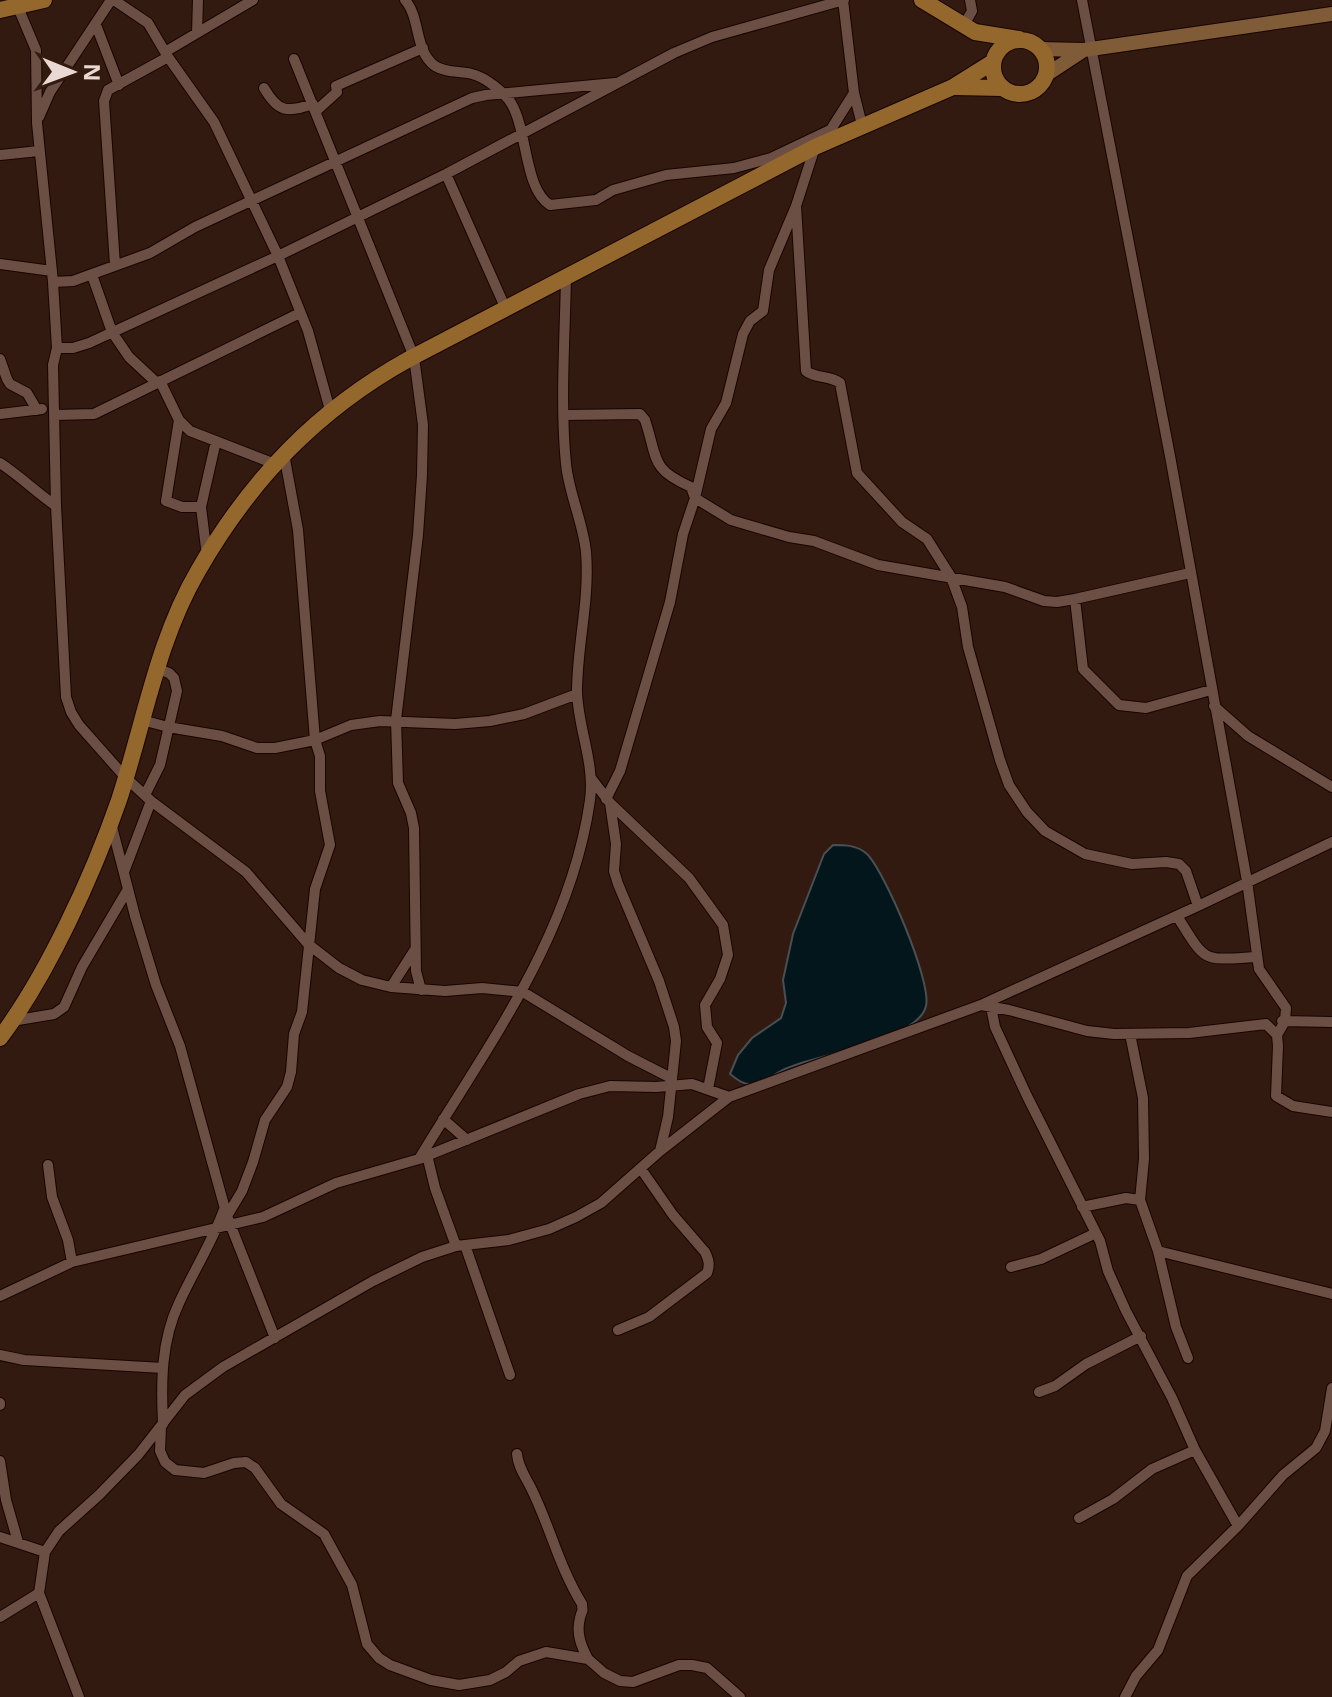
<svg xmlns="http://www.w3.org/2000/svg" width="1332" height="1697" font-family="'Open Sans',sans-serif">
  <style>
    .water { fill: #03161c; stroke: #485053; stroke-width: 2 }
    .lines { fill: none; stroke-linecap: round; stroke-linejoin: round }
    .minor-casing { stroke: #190400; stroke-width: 12 }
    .secondary-casing { stroke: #190400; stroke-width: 16 }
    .primary-casing { stroke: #190400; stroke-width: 18 }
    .minor { stroke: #6b4f44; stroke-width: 10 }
    .secondary { stroke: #7f5b38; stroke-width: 14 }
    .primary { stroke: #94672d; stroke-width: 16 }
  </style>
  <rect width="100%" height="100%" fill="#321a10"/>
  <!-- water -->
  <path class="water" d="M 833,845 C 845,845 857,845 867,854 C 885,872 932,982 926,1006 C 918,1041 814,1055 785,1069 C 774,1074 764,1084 752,1084 C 743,1085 737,1079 730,1074 L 738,1055 L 752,1038 L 781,1018 L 786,1003 L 783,980 L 793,934 L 824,854 Z"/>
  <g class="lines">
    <defs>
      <path id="minor" d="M 114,0 L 148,23 L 168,57 L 214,122 L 278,256 L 308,331 L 330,410
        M 405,0 C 421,18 414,51 435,66 C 446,73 460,71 472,74 C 485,77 504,92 511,103 C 528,131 524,189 550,205 L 596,200 L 613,190 L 666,175 L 734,168 L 771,158 L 830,130
        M 843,0 L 854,93 L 862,125
        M 1082,0 L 1170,456 L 1247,881 L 1259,969 L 1286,1008 L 1285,1021 L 1277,1035
        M 17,5 L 36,50 L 37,123 L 53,282 L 57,348 L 53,365 L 56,506 L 66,697 L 71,712 L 79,725 L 125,777 L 151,801 L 246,872 L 308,944 L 339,968 L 362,980 L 391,987 L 445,991 L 482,988 L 523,992 L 628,1056 L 671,1078
        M 96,25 L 119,85
        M 964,25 L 972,11 L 970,0
        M 197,33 L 198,0
        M 165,52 L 253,0
        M 294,59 L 414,357 L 423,425 L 422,475 L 418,535 L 396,720 L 398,783 L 411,813 L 414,828 L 416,971 L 421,990
        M 264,88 C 278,112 286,113 313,104
        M 316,111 L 337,92 L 336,86 L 423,48
        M 39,117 L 50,92 L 111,0
        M 828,134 L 854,93
        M 0,155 L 39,151
        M 446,174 L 505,307
        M 796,206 L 806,371 C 816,379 830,375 840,383 L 857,473 L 902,522 L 927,539 L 951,577 L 962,607 L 968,647 L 1000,760 L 1009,785 L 1027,812 L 1045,831 L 1085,854 L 1132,864 L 1166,862 L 1179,864 L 1186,871 L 1198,906
        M 0,264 L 52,271
        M 115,265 L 104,101 L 108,90 L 168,57
        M 92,275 L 112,332 L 129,357 L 157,383
        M 53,282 L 73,281 L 150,253 L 195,227 L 472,98 L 486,95 L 615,83
        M 57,348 L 73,348 L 89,343 L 278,256 L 446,174 L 674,53 L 712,37 L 844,0
        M 0,359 L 7,379 L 10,384 L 27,393 L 37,410
        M 160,381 L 179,420 L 190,431 L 275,464
        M 0,414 L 42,409
        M 55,415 L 94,414 L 300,313
        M 565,415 L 640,414 L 645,420 C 658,459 650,469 691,487 L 695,498 L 731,520 L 789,537 L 814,541 L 878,565 L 1005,587 L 1044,601 L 1057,602 L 1075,599 L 1190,573
        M 179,420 L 166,501 L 182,507 L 201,507
        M 0,463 C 20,476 36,492 56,506
        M 207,556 L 201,507 L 216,441
        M 1075,599 L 1083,669 L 1119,705 L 1146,708 L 1211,690
        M 1214,706 L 1248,736 L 1332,787
        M 142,720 L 168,727 L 222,736 L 257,748 L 275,748 L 315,740 L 351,725 L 380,721 L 455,724 L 490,721 L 524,714 L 577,694
        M 591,778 L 610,803 L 689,878 L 723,925 L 728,955 L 720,979 L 705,1005 L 707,1027 L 717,1043 L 708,1089
        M 146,793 L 160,765 L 177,691 L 174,678 L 169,673 L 158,669
        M 606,799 L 620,771 L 670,602 L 683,534 L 695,498 L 711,429 L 726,403 L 743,334 L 750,321 L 763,311 L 769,270 L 796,206 L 815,147
        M 610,803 L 616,844 L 614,871 L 618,884 L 659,981 L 674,1027 L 676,1041 L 668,1117 L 660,1151
        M 111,823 L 135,916 L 156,985 L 180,1046 L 227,1216 L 275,1338
        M 124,872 L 151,801
        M 1177,916 C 1207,964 1201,960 1257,957
        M 391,987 L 414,951
        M 981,1005 L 1198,906 L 1332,842
        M 991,1007 L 995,1027 L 1027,1096 L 1100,1241 L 1108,1271 L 1126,1311 L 1172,1398 L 1195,1450 L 1238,1526
        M 12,1021 L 54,1014 L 64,1007 L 82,967 L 128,889
        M 1282,1021 L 1332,1022
        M 1130,1034 L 1143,1098 L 1144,1159 L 1140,1200 L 1158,1251 L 1176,1327 L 1188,1358
        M 443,1119 L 467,1140
        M 427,1155 L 435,1188 L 456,1246
        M 419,1159 C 488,1045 571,935 590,800 C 595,763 578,728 577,692 C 577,645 590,600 586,552 C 583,522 569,494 566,464 C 560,402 565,338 566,276
        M 48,1165 L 52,1197 L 68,1240 L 72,1262
        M 1082,1207 L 1126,1198 L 1140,1200
        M 227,1216 L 242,1191 L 253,1162 L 265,1120 L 287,1087 L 291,1072 L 294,1034 L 302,1012 L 315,889 L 330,845 L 320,791 L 320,756 L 315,740 L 298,530 L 284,454
        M 465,1245 L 510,1375
        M 1158,1251 L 1332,1294
        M 1011,1267 L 1041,1259 L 1096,1233
        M 0,1296 L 72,1262 L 263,1217 L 336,1183 L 419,1159 L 579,1094 L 610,1086 L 656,1087 L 692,1084 L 729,1097
        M 618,1330 L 649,1317 L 707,1273 C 710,1265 709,1260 705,1252 L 673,1215 L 641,1169
        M 0,1355 L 24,1360 L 163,1368
        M 1039,1392 L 1055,1386 L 1086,1364 L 1141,1336
        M 0,1403 L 0,1405
        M 163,1424 C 161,1383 161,1341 179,1303 C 194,1270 213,1241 225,1207
        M 161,1427 L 160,1451 L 165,1462 L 175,1470 L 204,1473 L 234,1463 L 246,1462 L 255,1468 L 281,1504 L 324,1534 L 352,1585 L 367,1644 L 379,1658 L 390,1665 L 431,1680 L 459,1685 L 490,1680 L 506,1672 L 519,1661 L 546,1652 L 588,1659 L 604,1673 L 620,1681 L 633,1682 L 679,1665 L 692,1665 L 707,1668 L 740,1697
        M 517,1454 C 518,1467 525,1476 531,1488 C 550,1526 559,1567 582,1604 C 583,1617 583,1605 580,1618 C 576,1633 581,1646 588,1659
        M 0,1461 L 6,1500 L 18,1542
        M 1079,1518 L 1113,1499 L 1152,1469 L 1195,1450
        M 0,1537 L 45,1552
        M 0,1617 L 39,1593
        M 79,1697 L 39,1593 L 45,1552 L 59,1531 L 99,1495 L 138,1455 L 185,1395 L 223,1367 L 373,1281 L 422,1257 L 456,1246 L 509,1240 L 549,1229 L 576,1217 L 601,1203 L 660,1151 L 729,1097 L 981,1005 L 1009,1010 L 1087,1031 L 1114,1034 L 1189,1033 L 1266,1024 L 1277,1035 L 1278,1046 L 1276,1096 L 1293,1106 L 1332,1112
        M 1125,1697 L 1136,1676 L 1158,1650 L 1187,1576 L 1238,1526 L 1283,1475 L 1316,1448 L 1325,1431 L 1332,1388"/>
      <path id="secondary" d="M 1040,49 L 1084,50 L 1332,14
        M 1046,75 L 1084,50"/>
      <path id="primary" d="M 922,0 L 975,32 L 1019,39
        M 0,10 L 44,0
        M993 67a27 27 0 1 1 54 0a27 27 0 1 1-54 0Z
        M 955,87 L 1002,88
        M 0,1038 C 48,974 93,875 119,800 C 144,724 157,641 198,571 C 250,480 317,410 409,359 L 815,147 L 953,87 L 993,62"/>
    </defs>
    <!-- minor casing -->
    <use href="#minor" class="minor-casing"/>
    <!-- secondary casing -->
    <use href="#secondary" class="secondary-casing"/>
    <!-- primary casing -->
    <use href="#primary" class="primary-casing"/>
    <!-- minor -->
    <use href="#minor" class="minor"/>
    <!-- secondary -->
    <use href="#secondary" class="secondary"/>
    <!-- primary -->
    <use href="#primary" class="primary"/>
  </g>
  <!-- north arrow -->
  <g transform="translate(72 72) rotate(91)" stroke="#321a10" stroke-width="6" paint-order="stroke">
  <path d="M0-6L14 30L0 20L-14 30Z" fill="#ead9d2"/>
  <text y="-12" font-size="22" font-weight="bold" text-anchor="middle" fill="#ead9d2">N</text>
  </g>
</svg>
